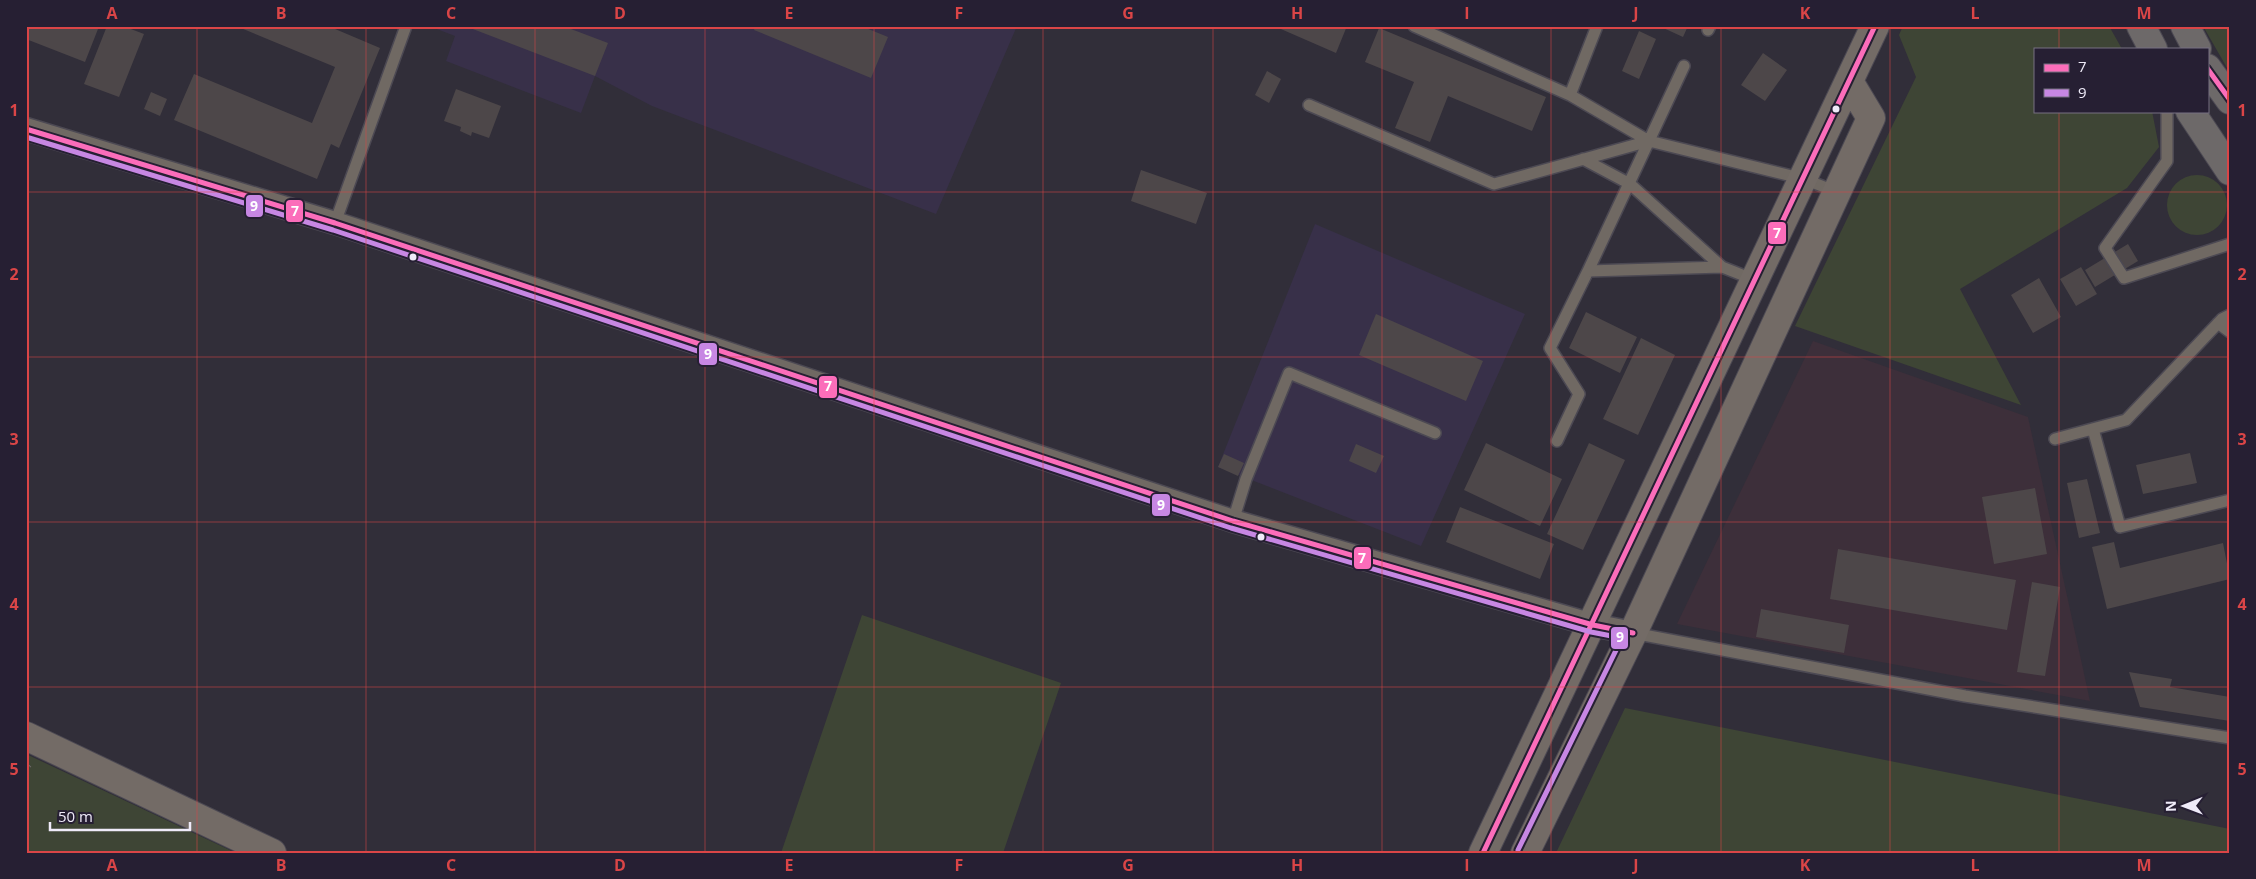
<svg xmlns="http://www.w3.org/2000/svg" width="2256" height="879" font-family="'Open Sans',sans-serif">
  <style>
    .commercial { fill: #3d2f3a }
    .built { fill: #383049 }
    .green { fill: #3e4535 }
    .building { fill: #4d4749 }
    .lines { fill: none; stroke-linecap: round; stroke-linejoin: round }
    .lane-casing { stroke: #4c4953; stroke-width: 14 }
    .street-casing { stroke: #4c4953; stroke-width: 25 }
    .secondary-casing { stroke: #4c4953; stroke-width: 30 }
    .highway-casing { stroke: #4c4953; stroke-width: 30 }
    .path { stroke: #6f6a6a; stroke-width: 3; stroke-dasharray: 1 4; stroke-linecap: butt }
    .lane { stroke: #706963; stroke-width: 11 }
    .street { stroke: #706963; stroke-width: 22 }
    .secondary { stroke: #736b66; stroke-width: 28 }
    .highway { stroke: #6d6969; stroke-width: 28 }
    .bus-1-casing { stroke: #261f33; stroke-width: 9 }
    .bus-2-casing { stroke: #261f33; stroke-width: 9 }
    .bus-1 { stroke: #fb6dba; stroke-width: 5 }
    .bus-2 { stroke: #c787e3; stroke-width: 5 }
    .grid { fill: none; stroke: #da4547; stroke-width: 1; stroke-opacity: 0.55 }
    .bus-dot { fill: #efebf9; stroke: #261f33; stroke-width: 2 }
    .line-badge { stroke: #261f33; stroke-width: 2 }
    .badge-label { font-size: 14px; text-anchor: middle; font-weight: bold; fill: #fff }
    .neatline { fill: none; stroke: #da4547; stroke-width: 2 }
    .grid-label { font-size: 16px; text-anchor: middle; font-weight: bold; fill: #da4547 }
  </style>
  <rect width="100%" height="100%" fill="#312e39"/>
  <!-- commercial -->
  <path class="commercial" d="M 1813,341 L 2028,417 L 2090,701 L 1677,624 Z"/>
  <!-- built -->
  <path class="built" d="M 429,26 L 1017,26 L 936,214 L 652,106 L 595,76 L 581,113 L 446,61 L 455,36 Z
    M 1315,224 L 1525,314 L 1421,546 L 1218,467 Z"/>
  <!-- green -->
  <path class="green" d="M 1903,26 L 2109,26 L 2122,49 L 2035,49 L 2035,111 L 2152,111 L 2159,147 L 2127,188 L 1960,289 L 2021,405 L 1795,326 L 1916,77 L 1899,35 Z
    M 2203,26 L 2230,26 L 2230,73 Z
    M2167 205a30 30 0 1 1 60 0a30 30 0 1 1-60 0Z
    M 862,615 L 1061,683 L 1003,853 L 781,853 Z
    M 1625,708 L 2230,829 L 2230,853 L 1556,853 Z
    M 26,754 L 236,853 L 26,853 Z"/>
  <!-- building -->
  <path class="building" d="M 26,26 L 90,26 L 98,29 L 85,62 L 26,39 Z
    M 107,26 L 123,26 L 144,34 L 119,97 L 84,84 Z
    M 236,26 L 328,26 L 380,48 L 339,148 L 331,144 L 317,179 L 174,120 L 194,74 L 312,123 L 335,67 Z
    M 465,26 L 563,26 L 608,43 L 595,76 Z
    M 756,26 L 861,26 L 888,37 L 871,78 L 754,30 Z
    M 1274,26 L 1347,26 L 1336,53 Z
    M 1659,26 L 1688,26 L 1683,37 Z
    M 1379,28 L 1546,97 L 1532,131 L 1448,96 L 1430,142 L 1395,128 L 1414,82 L 1365,62 Z
    M 1639,31 L 1656,39 L 1639,79 L 1622,71 Z
    M 1763,53 L 1787,70 L 1765,101 L 1741,85 Z
    M 1267,71 L 1281,79 L 1269,103 L 1255,95 Z
    M 456,89 L 501,106 L 489,138 L 472,132 L 471,136 L 460,131 L 461,127 L 444,121 Z
    M 151,92 L 167,99 L 160,116 L 144,109 Z
    M 1141,170 L 1207,193 L 1196,224 L 1131,201 Z
    M 2128,244 L 2138,261 L 2095,287 L 2085,270 Z
    M 2081,267 L 2097,294 L 2076,306 L 2060,279 Z
    M 2039,278 L 2061,317 L 2033,333 L 2011,295 Z
    M 1586,312 L 1637,337 L 1620,373 L 1569,348 Z
    M 1376,314 L 1483,361 L 1466,401 L 1359,355 Z
    M 1641,338 L 1675,355 L 1638,435 L 1603,419 Z
    M 1486,443 L 1562,479 L 1540,526 L 1464,490 Z
    M 1589,443 L 1625,460 L 1583,550 L 1547,534 Z
    M 1356,444 L 1384,456 L 1376,473 L 1349,461 Z
    M 2190,453 L 2197,483 L 2143,494 L 2136,465 Z
    M 1224,454 L 1244,463 L 1238,476 L 1218,467 Z
    M 2087,479 L 2100,533 L 2079,538 L 2067,483 Z
    M 2035,488 L 2047,554 L 1994,564 L 1982,497 Z
    M 1460,507 L 1554,544 L 1540,579 L 1446,542 Z
    M 2114,542 L 2120,568 L 2223,543 L 2230,579 L 2107,609 L 2092,547 Z
    M 1838,549 L 2016,580 L 2007,630 L 1830,599 Z
    M 2032,582 L 2060,587 L 2045,676 L 2017,672 Z
    M 1761,609 L 1849,625 L 1844,653 L 1756,637 Z
    M 2129,672 L 2172,679 L 2170,687 L 2230,697 L 2230,721 L 2140,707 Z"/>
  <g class="lines">
    <defs>
      <path id="lane" d="M 1414,26 L 1570,95 L 1649,141 L 1804,179 L 1837,192
        M 1708,30 L 1710,26
        M 1684,66 L 1588,271 L 1722,267 L 1755,280
        M 1570,95 L 1597,26
        M 1309,105 L 1494,184 L 1649,141
        M 2167,111 L 2167,161 L 2105,248 L 2124,278 L 2230,244
        M 1583,159 L 1630,184 L 1722,267
        M 335,223 L 406,26
        M 2218,323 L 2230,332
        M 2093,429 L 2120,527 L 2230,500
        M 2055,439 L 2126,420 L 2222,319 L 2230,315
        M 1557,441 L 1579,394 L 1550,348 L 1588,271
        M 1233,521 L 1246,479 L 1289,373 L 1435,433
        M 1633,633 L 1965,696 L 2230,738"/>
      <path id="street" d="M 26,129 L 335,223 L 1233,521 L 1593,625 L 1633,633"/>
      <path id="secondary" d="M 26,736 L 272,853
        M 1483,853 L 1875,26
        M 1525,853 L 1633,633 L 1871,118 L 1850,83"/>
      <path id="highway" d="M 2141,26 L 2153,49
        M 2185,26 L 2197,49
        M 2207,68 L 2230,100
        M 2190,111 L 2230,171"/>
    </defs>
    <!-- lane casing -->
    <use href="#lane" class="lane-casing"/>
    <!-- street casing -->
    <use href="#street" class="street-casing"/>
    <!-- secondary casing -->
    <use href="#secondary" class="secondary-casing"/>
    <!-- highway casing -->
    <use href="#highway" class="highway-casing"/>
    <!-- path -->
    <path class="path" d="M 26,770 L 33,763"/>
    <!-- lane -->
    <use href="#lane" class="lane"/>
    <!-- street -->
    <use href="#street" class="street"/>
    <!-- secondary -->
    <use href="#secondary" class="secondary"/>
    <!-- highway -->
    <use href="#highway" class="highway"/>
    <defs>
      <path id="bus-1" d="M 2207,68 L 2230,100
        M 26,129 L 335,223 L 1233,521 L 1593,625 L 1633,633
        M 1483,853 L 1875,26"/>
      <path id="bus-2" d="M 26,137 L 333,230 L 1231,528 L 1591,632 L 1622,638 L 1518,850"/>
    </defs>
    <!-- bus-1 casing -->
    <use href="#bus-1" class="bus-1-casing"/>
    <!-- bus-2 casing -->
    <use href="#bus-2" class="bus-2-casing"/>
    <!-- bus-1 -->
    <use href="#bus-1" class="bus-1"/>
    <!-- bus-2 -->
    <use href="#bus-2" class="bus-2"/>
  </g>
  <!-- grid -->
  <path class="grid" d="M 197,26 L 197,853M 366,26 L 366,853M 535,26 L 535,853M 705,26 L 705,853M 874,26 L 874,853M 1043,26 L 1043,853M 1213,26 L 1213,853M 1382,26 L 1382,853M 1551,26 L 1551,853M 1721,26 L 1721,853M 1890,26 L 1890,853M 2059,26 L 2059,49M 2059,111 L 2059,853M 26,192 L 2230,192M 26,357 L 2230,357M 26,522 L 2230,522M 26,687 L 2230,687"/>
  <!-- markers -->
  <g class="bus-dot">
    <circle cx="1836" cy="109" r="4.5"/>
    <circle cx="413" cy="257" r="4.5"/>
    <circle cx="1261" cy="537" r="4.5"/>
  </g>
  <g class="line-badge">
    <rect x="245" y="194" width="19" height="24" rx="5" fill="#c787e3"/>
    <rect x="285" y="199" width="19" height="24" rx="5" fill="#fb6dba"/>
    <rect x="1767" y="221" width="20" height="24" rx="5" fill="#fb6dba"/>
    <rect x="698" y="342" width="20" height="24" rx="5" fill="#c787e3"/>
    <rect x="818" y="375" width="20" height="24" rx="5" fill="#fb6dba"/>
    <rect x="1151" y="493" width="20" height="24" rx="5" fill="#c787e3"/>
    <rect x="1353" y="546" width="19" height="24" rx="5" fill="#fb6dba"/>
    <rect x="1610" y="626" width="19" height="24" rx="5" fill="#c787e3"/>
  </g>
  <g class="badge-label">
    <text x="254" y="211">9</text>
    <text x="295" y="216">7</text>
    <text x="1777" y="238">7</text>
    <text x="708" y="359">9</text>
    <text x="828" y="391">7</text>
    <text x="1161" y="510">9</text>
    <text x="1362" y="563">7</text>
    <text x="1620" y="642">9</text>
  </g>
  <!-- border -->
  <rect width="2256" height="879" fill="none" stroke="#261f33" stroke-width="55"/>
  <!-- legend -->
  <rect x="2034" y="48" width="175" height="65" fill="#261f33" stroke="#767182"/>
  <rect x="2044" y="64" width="25" height="8" fill="#fb6dba" stroke="#767182"/>
  <text x="2078" y="72" font-size="15" fill="#efebf9">7</text>
  <rect x="2044" y="89" width="25" height="8" fill="#c787e3" stroke="#767182"/>
  <text x="2078" y="98" font-size="15" fill="#efebf9">9</text>
  <!-- north arrow -->
  <g transform="translate(2184 806) rotate(269)" stroke="#261f33" stroke-width="4" paint-order="stroke">
  <path d="M0-4L9 19L0 12L-9 19Z" fill="#efebf9"/>
  <text y="-8" font-size="14" font-weight="bold" text-anchor="middle" fill="#efebf9">N</text>
  </g>
  <!-- scale -->
  <path d="M50 822v8h140v-8" fill="none" stroke="#efebf9" stroke-width="2.5"/>
  <text x="58" y="822" font-size="15" fill="#efebf9" stroke="#261f33" stroke-width="4" paint-order="stroke">50 m</text>
  <rect x="28" y="28" width="2200" height="824" class="neatline"/>
  <g class="grid-label">
    <text x="112" y="19">A</text>
    <text x="281" y="19">B</text>
    <text x="451" y="19">C</text>
    <text x="620" y="19">D</text>
    <text x="789" y="19">E</text>
    <text x="959" y="19">F</text>
    <text x="1128" y="19">G</text>
    <text x="1297" y="19">H</text>
    <text x="1467" y="19">I</text>
    <text x="1636" y="19">J</text>
    <text x="1805" y="19">K</text>
    <text x="1975" y="19">L</text>
    <text x="2144" y="19">M</text>
    <text x="14" y="116">1</text>
    <text x="2242" y="116">1</text>
    <text x="14" y="280">2</text>
    <text x="2242" y="280">2</text>
    <text x="14" y="445">3</text>
    <text x="2242" y="445">3</text>
    <text x="14" y="610">4</text>
    <text x="2242" y="610">4</text>
    <text x="14" y="775">5</text>
    <text x="2242" y="775">5</text>
    <text x="112" y="871">A</text>
    <text x="281" y="871">B</text>
    <text x="451" y="871">C</text>
    <text x="620" y="871">D</text>
    <text x="789" y="871">E</text>
    <text x="959" y="871">F</text>
    <text x="1128" y="871">G</text>
    <text x="1297" y="871">H</text>
    <text x="1467" y="871">I</text>
    <text x="1636" y="871">J</text>
    <text x="1805" y="871">K</text>
    <text x="1975" y="871">L</text>
    <text x="2144" y="871">M</text>
  </g>
</svg>
